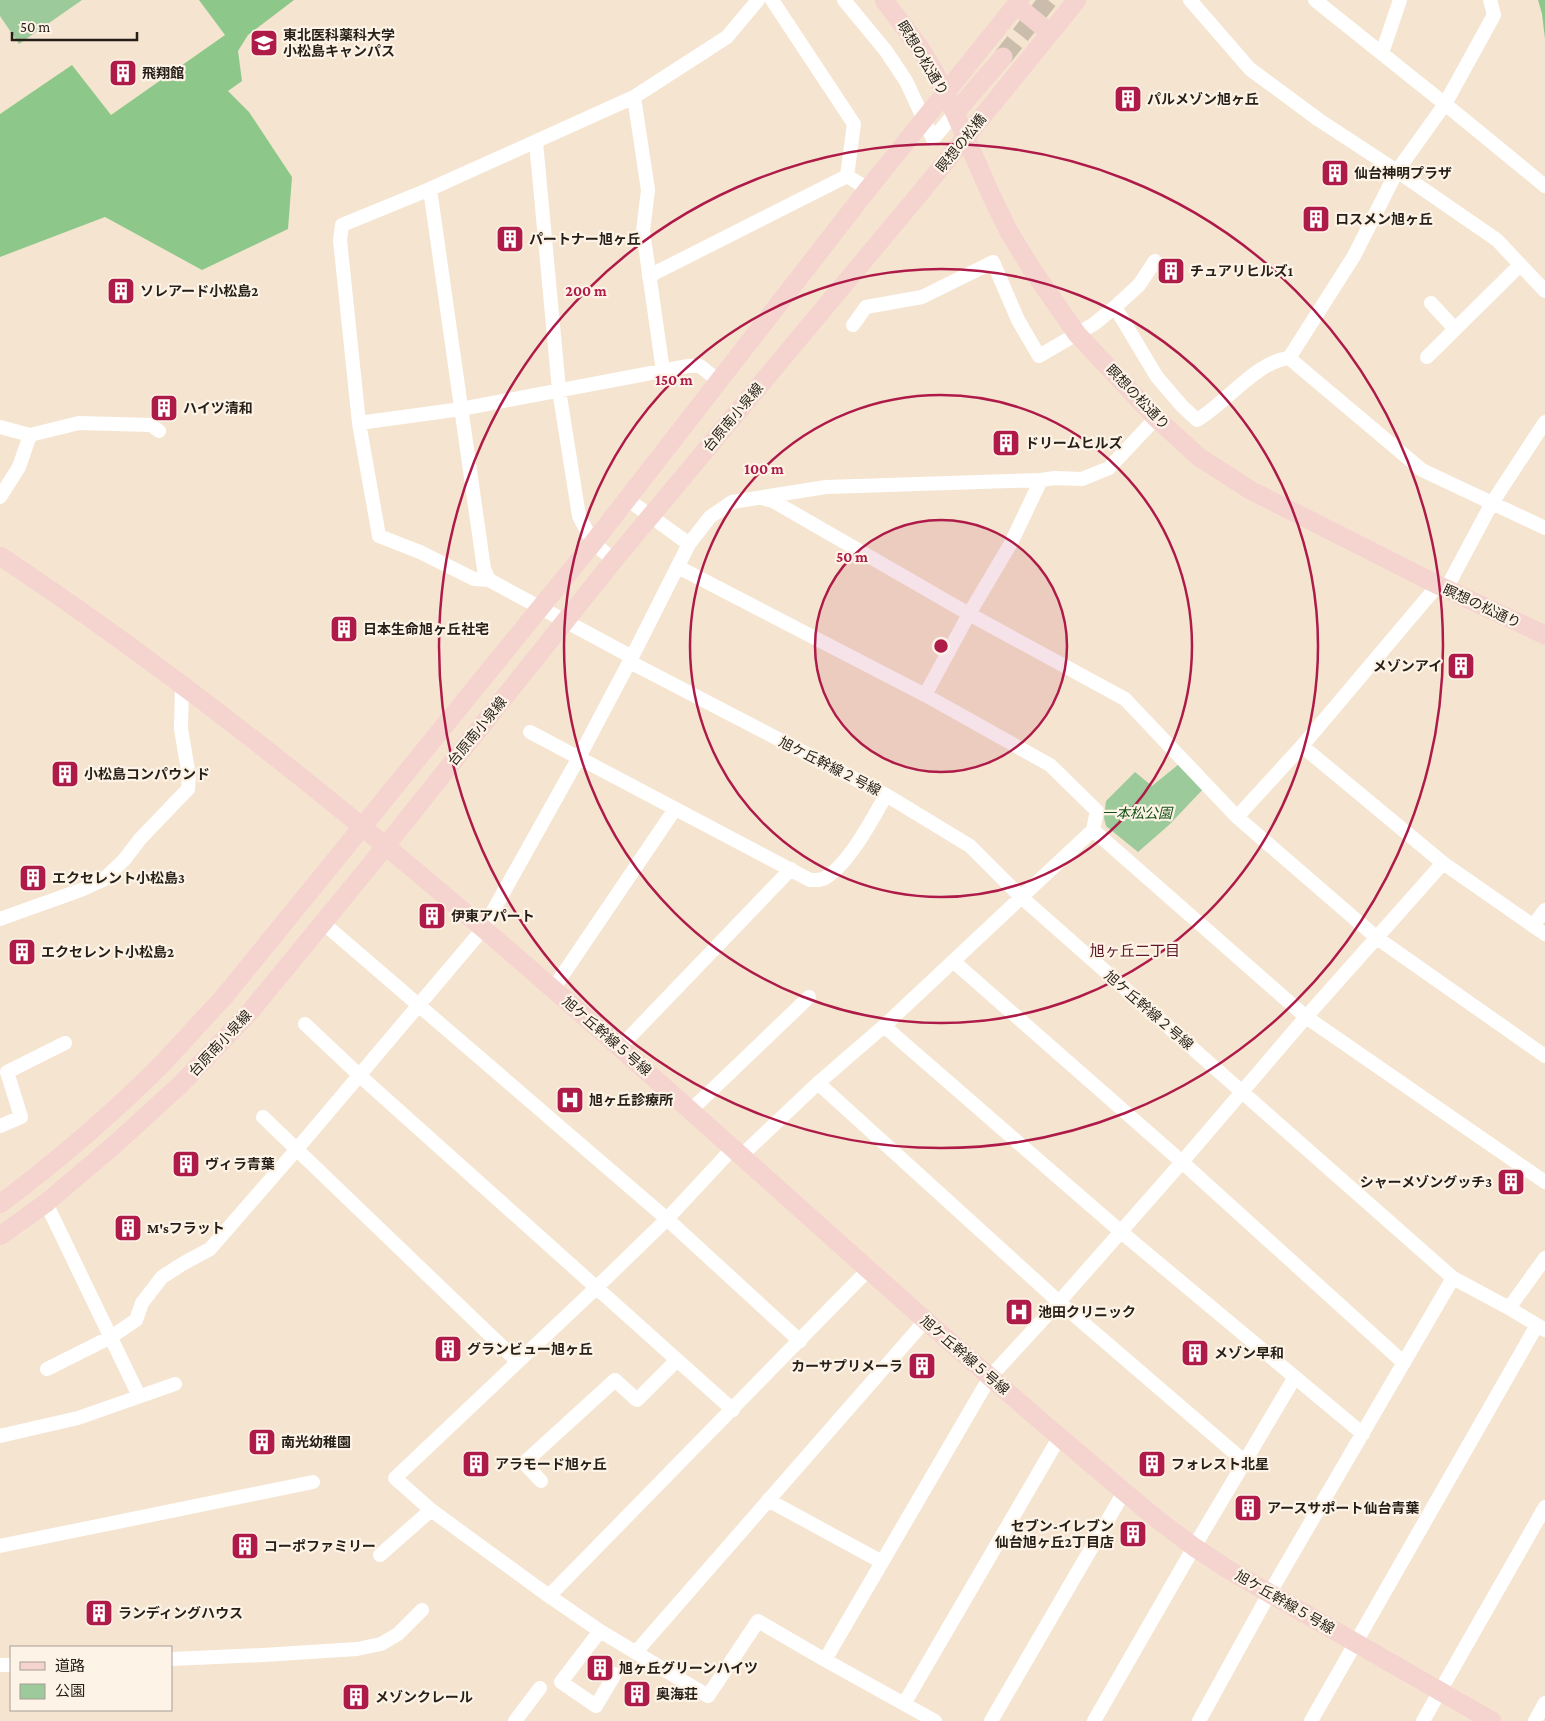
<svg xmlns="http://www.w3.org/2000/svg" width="1545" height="1721" font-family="'Crimson Pro','Noto Sans JP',serif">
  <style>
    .green { fill: #9cca9a }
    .forest { fill: #8dc88a }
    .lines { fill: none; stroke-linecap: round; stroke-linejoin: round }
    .secondary-tunnel { stroke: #cbbdab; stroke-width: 19; stroke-dasharray: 19 9; stroke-linecap: butt }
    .street { stroke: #fff; stroke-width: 14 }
    .secondary { stroke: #f5d4d0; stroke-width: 19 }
    .ring { fill: none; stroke: #ae1b49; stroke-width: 2.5 }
    .labels { text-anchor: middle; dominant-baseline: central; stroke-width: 4.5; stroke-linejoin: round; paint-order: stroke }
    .poi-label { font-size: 14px; font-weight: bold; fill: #251f18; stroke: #fdf3e6; text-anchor: start }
    .street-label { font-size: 14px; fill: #251f18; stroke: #fdf3e6 }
    .park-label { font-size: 14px; font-style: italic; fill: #125014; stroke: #fdf3e6 }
    .neighbourhood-label { font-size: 15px; fill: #5b1628; stroke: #fdf3e6 }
    .centre { fill: #ae1b49; stroke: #fdf3e6; stroke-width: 2.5 }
    .ring-label { font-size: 15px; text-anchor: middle; font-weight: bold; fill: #ae1b49; stroke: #fdf3e6; stroke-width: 4.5; stroke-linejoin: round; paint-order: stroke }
  </style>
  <rect width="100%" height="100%" fill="#f5e5d0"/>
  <!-- green -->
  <path class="green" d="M 0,0 L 82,0 L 19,44 L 0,16 Z
    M 1184,760 L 1207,785 L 1169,825 L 1138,852 L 1106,826 L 1104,818 L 1106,801 L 1135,772 L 1152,786 Z"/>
  <!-- forest -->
  <path class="forest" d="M 199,0 L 294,0 L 248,35 L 238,51 L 242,81 L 228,91 L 249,112 L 292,177 L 288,229 L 202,270 L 105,217 L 0,257 L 0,114 L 72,65 L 111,115 L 225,35 Z
    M 1538,0 L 1545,0 L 1545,39 L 1542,14 Z"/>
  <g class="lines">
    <!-- secondary-tunnel -->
    <path class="secondary-tunnel" d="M 1003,57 L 1048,0"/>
    <!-- street -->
    <path class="street" d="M 772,0 L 854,124 L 847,176 L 868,189
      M 844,0 L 886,51 L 906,81 L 933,139 L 955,113
      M 1190,0 L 1250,69 L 1319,120 L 1397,171 L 1497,240 L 1545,291
      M 1315,0 L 1445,104 L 1545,186
      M 1382,53 L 1400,0
      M 634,97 L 648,190 L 643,231 L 663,371
      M 536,142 L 559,390 L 579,516 L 593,543 L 614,560
      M 430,189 L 484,569 L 489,580
      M 649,276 L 847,176
      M 1431,303 L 1455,329
      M 1115,307 L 1139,285 L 1155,261
      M 853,325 L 866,307 L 922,297 L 993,262 L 1018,320 L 1039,356 L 1094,324 L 1115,307 L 1157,377 L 1182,406 L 1197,420 C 1225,404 1257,361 1289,358 L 1422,470 L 1545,528
      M 1427,357 L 1520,265
      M 1289,358 L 1354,256 L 1397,171 L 1445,104 L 1494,15 L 1490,0
      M 359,423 L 461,409 L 688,366 L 700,366 L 720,382
      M 0,427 L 30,435
      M 0,497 L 19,467 L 30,435 L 79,423 L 151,425 L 159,431
      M 761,498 L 773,501 L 969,614 L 1125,699 L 1237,817 L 1377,938 L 1545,1056
      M 627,499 L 689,544
      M 678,567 L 925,695 L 1050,765 L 1097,811 L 1093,830
      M 1446,589 L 1492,503 L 1545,422
      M 632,657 L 489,580 L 474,579 L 420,552 L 379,536 L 359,423 L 340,240 L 342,225 L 430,189 L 634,97 L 727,37 L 758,0
      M 630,662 L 886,795 L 970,846 L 1020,896 L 1453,1278 L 1509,1308 L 1545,1330
      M 925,695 L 969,614 L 1011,543 L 1041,480
      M 530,732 L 810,880 C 816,880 820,881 825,878 C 849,864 873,818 886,795
      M 1302,746 L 1443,863 L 1545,934
      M 1237,817 L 1302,746 L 1438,585
      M 0,919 L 81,890 L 103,880 L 124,860 L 140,839 L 188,789 L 189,776 L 181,729 L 182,684
      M 322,922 L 667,1219 L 800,1341
      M 1533,926 L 1545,910
      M 953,961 L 1182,1162 L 1404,1363
      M 553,989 L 675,809
      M 305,1024 L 359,1075 L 733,1410
      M 884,1026 L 1120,1231 L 1363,1434
      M 620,1047 L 791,869
      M 818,1083 L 1059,1302 L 1245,1462
      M 690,1111 L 809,997
      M 263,1117 L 517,1361
      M 0,1126 L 21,1117 L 7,1072 L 65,1043
      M 733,1148 L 667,1219 L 596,1288 L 395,1478 L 431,1510 L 549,1596 L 600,1631 L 708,1696 L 758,1621 L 825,1660
      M 741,1156 L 818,1083 L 884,1026 L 1093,830 L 1306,1017 L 1545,1182
      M 46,1203 L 139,1396
      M 1509,1308 L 1545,1258
      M 47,1369 L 111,1337 L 136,1320 L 142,1303 L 162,1277 L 184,1263 L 210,1249 L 297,1149 L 483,929 L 578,759 L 632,657 L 689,544 L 710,517 L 732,502 L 826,487 L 1041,480 L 1055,478 L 1082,479 L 1109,468 L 1156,418
      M 0,1436 L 78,1418 L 175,1384
      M 541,1481 L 524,1463 L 615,1380 L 637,1400 L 677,1360
      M 768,1500 L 882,1562
      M 0,1546 L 313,1482
      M 380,1555 L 431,1510
      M 549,1596 L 869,1269
      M 600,1631 L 561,1682 L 596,1706 L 615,1674
      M 636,1652 L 925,1321
      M 171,1659 L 263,1655 L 357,1649 L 381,1644 L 398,1634 L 422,1610
      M 0,1665 L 11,1665
      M 904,1704 L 1060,1436
      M 515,1721 L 540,1688
      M 935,1721 L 825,1660 L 990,1377 L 1059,1302 L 1182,1162 L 1306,1017 L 1443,863
      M 991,1721 L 1124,1492
      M 1094,1721 L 1194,1547 L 1295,1377
      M 1199,1721 L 1269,1594 L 1453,1278
      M 1311,1721 L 1537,1325
      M 1423,1721 L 1545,1507
      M 1535,1721 L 1545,1703"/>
    <!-- secondary -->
    <path class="secondary" d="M 884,0 L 920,48 L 934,71 L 955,113 L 991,195 L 1009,232 L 1031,268 L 1077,334 L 1156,418 L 1199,457 L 1250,490 L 1438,585 L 1545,635
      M 1016,5 L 1050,33
      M 955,113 L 1003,57
      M 0,556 C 420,835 771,1200 1158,1520 L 1194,1547 L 1229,1570 L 1492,1721
      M 0,1204 C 56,1162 111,1115 161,1065 C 182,1043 202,1020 223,998 L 593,543 L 868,189 L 1020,0
      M 0,1236 L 46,1203 L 113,1146 L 180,1085 L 249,1013 L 372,863 L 614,560 L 921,192 L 1077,0"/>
  </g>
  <!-- distance rings -->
  <circle cx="941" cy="646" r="126" fill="#ae1b49" fill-opacity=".12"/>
  <g class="ring">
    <circle cx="941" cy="646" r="126"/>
    <circle cx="941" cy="646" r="251"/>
    <circle cx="941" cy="646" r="377"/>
    <circle cx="941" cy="646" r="502"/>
  </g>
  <!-- icons -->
  <defs>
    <symbol id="university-square" viewBox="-11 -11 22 22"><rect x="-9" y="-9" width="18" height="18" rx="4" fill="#ae1b49" stroke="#fdf3e6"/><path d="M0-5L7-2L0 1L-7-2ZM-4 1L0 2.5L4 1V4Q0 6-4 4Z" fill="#fff"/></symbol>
    <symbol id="building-square" viewBox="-11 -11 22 22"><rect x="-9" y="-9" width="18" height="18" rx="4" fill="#ae1b49" stroke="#fdf3e6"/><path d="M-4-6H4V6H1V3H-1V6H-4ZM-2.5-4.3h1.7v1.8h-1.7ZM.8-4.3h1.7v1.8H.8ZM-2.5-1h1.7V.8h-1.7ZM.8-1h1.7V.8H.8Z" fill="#fff"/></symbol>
    <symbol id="hospital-square" viewBox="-11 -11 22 22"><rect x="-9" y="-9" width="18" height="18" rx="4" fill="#ae1b49" stroke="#fdf3e6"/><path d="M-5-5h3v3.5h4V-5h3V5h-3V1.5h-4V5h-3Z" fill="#fff"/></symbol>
  </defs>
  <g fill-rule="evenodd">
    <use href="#university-square" x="248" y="27" width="32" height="32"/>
    <use href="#building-square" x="107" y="57" width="32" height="32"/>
    <use href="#building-square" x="1112" y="83" width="32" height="32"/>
    <use href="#building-square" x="1319" y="157" width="32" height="32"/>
    <use href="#building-square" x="1300" y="203" width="32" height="32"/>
    <use href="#building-square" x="494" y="223" width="32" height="32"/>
    <use href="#building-square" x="1155" y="255" width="32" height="32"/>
    <use href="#building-square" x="105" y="275" width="32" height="32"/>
    <use href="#building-square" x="148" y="392" width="32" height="32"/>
    <use href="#building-square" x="990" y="427" width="32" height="32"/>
    <use href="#building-square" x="328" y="613" width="32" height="32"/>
    <use href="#building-square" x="1445" y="650" width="32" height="32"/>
    <use href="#building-square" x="49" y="758" width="32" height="32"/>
    <use href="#building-square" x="17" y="862" width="32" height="32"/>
    <use href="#building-square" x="416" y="900" width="32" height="32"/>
    <use href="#building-square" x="6" y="936" width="32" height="32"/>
    <use href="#hospital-square" x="554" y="1084" width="32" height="32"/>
    <use href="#building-square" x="170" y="1148" width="32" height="32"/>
    <use href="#building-square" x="1495" y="1166" width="32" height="32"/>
    <use href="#building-square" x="112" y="1212" width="32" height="32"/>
    <use href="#hospital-square" x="1003" y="1296" width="32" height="32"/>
    <use href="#building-square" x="432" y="1333" width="32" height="32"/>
    <use href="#building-square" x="1179" y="1337" width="32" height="32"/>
    <use href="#building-square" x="906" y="1350" width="32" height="32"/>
    <use href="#building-square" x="246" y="1426" width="32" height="32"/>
    <use href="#building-square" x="460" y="1448" width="32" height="32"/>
    <use href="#building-square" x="1136" y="1448" width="32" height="32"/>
    <use href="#building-square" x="1232" y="1492" width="32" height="32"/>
    <use href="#building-square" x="1117" y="1518" width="32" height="32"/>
    <use href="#building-square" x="229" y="1530" width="32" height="32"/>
    <use href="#building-square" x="83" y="1597" width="32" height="32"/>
    <use href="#building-square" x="584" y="1652" width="32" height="32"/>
    <use href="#building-square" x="621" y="1678" width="32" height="32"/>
    <use href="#building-square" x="340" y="1681" width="32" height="32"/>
  </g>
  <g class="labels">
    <!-- poi labels -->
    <g class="poi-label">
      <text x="283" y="35">東北医科薬科大学<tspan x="283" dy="16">小松島キャンパス</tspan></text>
      <text x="142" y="73">飛翔館</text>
      <text x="1147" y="99">パルメゾン旭ヶ丘</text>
      <text x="1354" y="173">仙台神明プラザ</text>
      <text x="1335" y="219">ロスメン旭ヶ丘</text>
      <text x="529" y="239">パートナー旭ヶ丘</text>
      <text x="1190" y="271">チュアリヒルズ1</text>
      <text x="140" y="291">ソレアード小松島2</text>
      <text x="183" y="408">ハイツ清和</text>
      <text x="1025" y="443">ドリームヒルズ</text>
      <text x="363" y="629">日本生命旭ヶ丘社宅</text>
      <text x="1442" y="666" text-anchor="end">メゾンアイ</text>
      <text x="84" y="774">小松島コンパウンド</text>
      <text x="52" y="878">エクセレント小松島3</text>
      <text x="451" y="916">伊東アパート</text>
      <text x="41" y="952">エクセレント小松島2</text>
      <text x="589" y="1100">旭ヶ丘診療所</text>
      <text x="205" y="1164">ヴィラ青葉</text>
      <text x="1492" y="1182" text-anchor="end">シャーメゾングッチ3</text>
      <text x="147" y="1228">M'sフラット</text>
      <text x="1038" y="1312">池田クリニック</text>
      <text x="467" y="1349">グランビュー旭ヶ丘</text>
      <text x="1214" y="1353">メゾン早和</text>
      <text x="903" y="1366" text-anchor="end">カーサプリメーラ</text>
      <text x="281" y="1442">南光幼稚園</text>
      <text x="495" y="1464">アラモード旭ヶ丘</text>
      <text x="1171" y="1464">フォレスト北星</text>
      <text x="1267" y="1508">アースサポート仙台青葉</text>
      <text x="1114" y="1526" text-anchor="end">セブン-イレブン<tspan x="1114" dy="16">仙台旭ヶ丘2丁目店</tspan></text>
      <text x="264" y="1546">コーポファミリー</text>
      <text x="118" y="1613">ランディングハウス</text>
      <text x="619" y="1668">旭ヶ丘グリーンハイツ</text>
      <text x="656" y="1694">奥海荘</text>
      <text x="375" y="1697">メゾンクレール</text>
    </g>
    <!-- street labels -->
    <g class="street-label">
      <text transform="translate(923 58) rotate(59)">瞑想の松通り</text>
      <text transform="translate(961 143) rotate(-51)">瞑想の松橋</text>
      <text transform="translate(1138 397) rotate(46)">瞑想の松通り</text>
      <text transform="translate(733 417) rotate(-50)">台原南小泉線</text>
      <text transform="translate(1482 606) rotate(25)">瞑想の松通り</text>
      <text transform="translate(477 731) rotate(-51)">台原南小泉線</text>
      <text transform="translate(830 766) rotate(27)">旭ケ丘幹線２号線</text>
      <text transform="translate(1149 1010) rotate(41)">旭ケ丘幹線２号線</text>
      <text transform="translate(607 1036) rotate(41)">旭ケ丘幹線５号線</text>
      <text transform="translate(220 1043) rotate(-47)">台原南小泉線</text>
      <text transform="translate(965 1355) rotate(41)">旭ケ丘幹線５号線</text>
      <text transform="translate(1285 1602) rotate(30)">旭ケ丘幹線５号線</text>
    </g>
    <!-- park labels -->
    <g class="park-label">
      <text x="1137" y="813">一本松公園</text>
    </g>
    <!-- neighbourhood labels -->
    <g class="neighbourhood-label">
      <text x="1135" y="951">旭ヶ丘二丁目</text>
    </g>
  </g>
  <circle cx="941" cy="646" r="8" class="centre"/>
  <g class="ring-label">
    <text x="586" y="296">200 m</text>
    <text x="674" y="385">150 m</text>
    <text x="764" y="474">100 m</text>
    <text x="852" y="562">50 m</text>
  </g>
  <!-- legend -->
  <rect x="10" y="1646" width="162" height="65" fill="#fdf3e6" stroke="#a79e94"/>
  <rect x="20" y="1662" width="25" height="8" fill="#f5d4d0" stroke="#a79e94"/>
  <text x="55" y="1671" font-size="15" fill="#251f18">道路</text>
  <rect x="20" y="1684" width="25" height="15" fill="#9cca9a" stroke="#a79e94"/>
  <text x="55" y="1696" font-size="15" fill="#251f18">公園</text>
  <!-- scale -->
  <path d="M12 32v8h125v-8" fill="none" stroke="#251f18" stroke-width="2.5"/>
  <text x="20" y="32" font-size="15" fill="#251f18" stroke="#fdf3e6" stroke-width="4" paint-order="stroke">50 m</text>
</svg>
